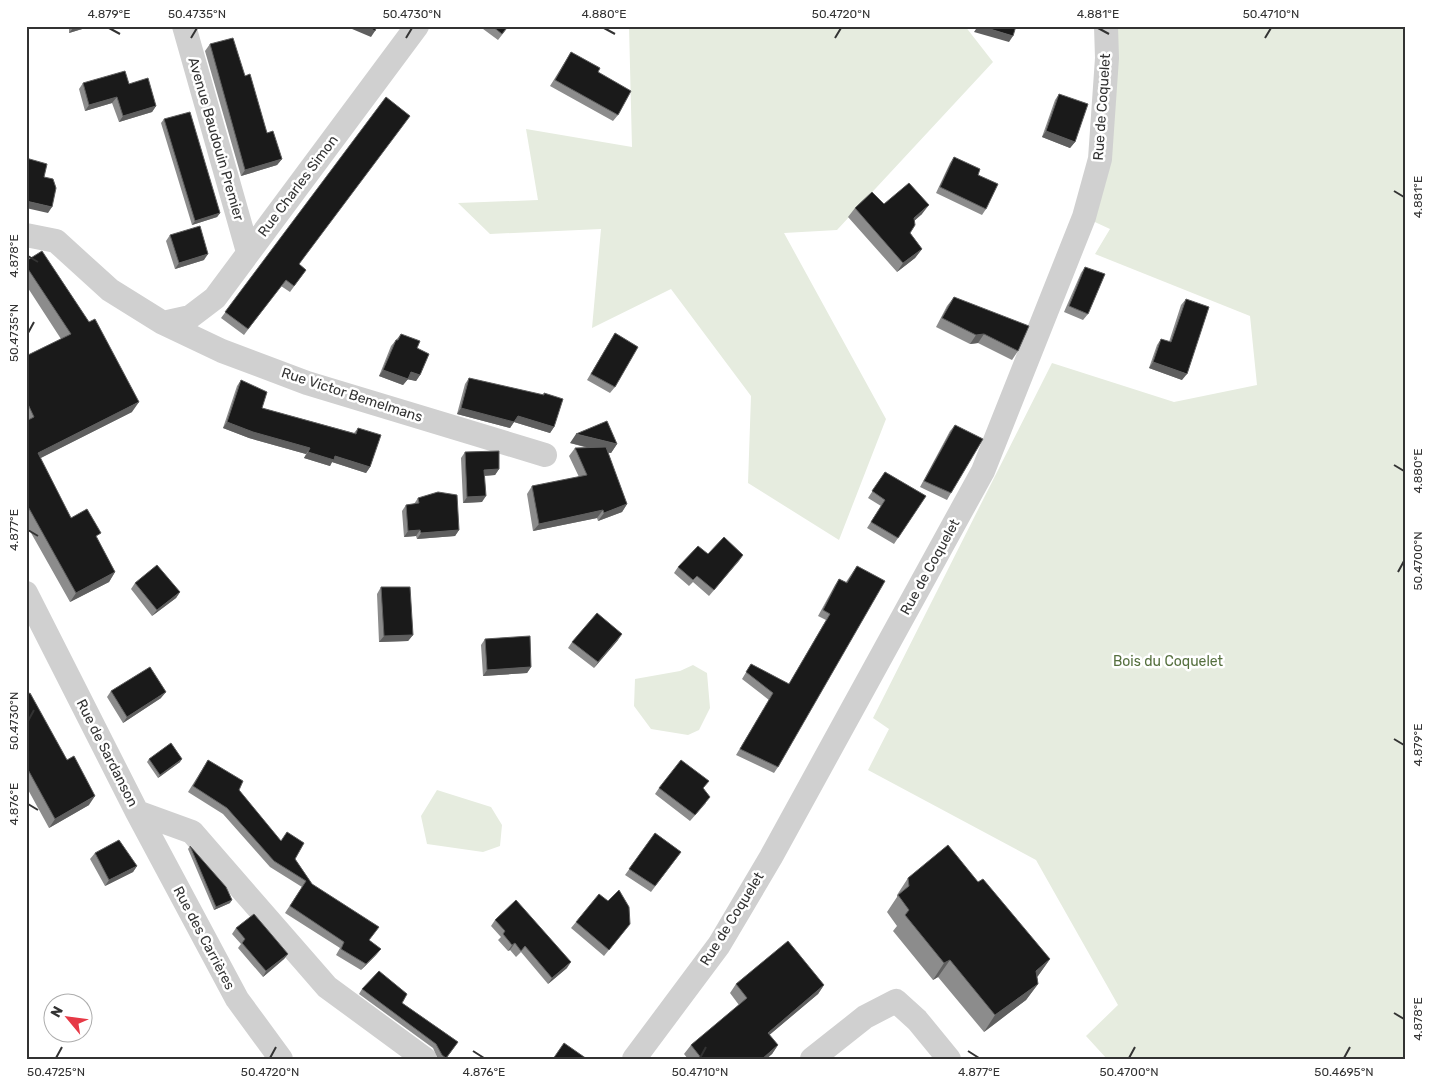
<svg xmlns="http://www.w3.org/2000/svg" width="1432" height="1085" font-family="Rubik,sans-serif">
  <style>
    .green { fill: #e6ecdf }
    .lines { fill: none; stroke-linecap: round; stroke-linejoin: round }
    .minor { stroke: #d0d0d0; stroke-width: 24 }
    .wall { fill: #8c8c8c }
    .shaded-wall { fill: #5f5f5f }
    .building { fill: #1a1a1a; stroke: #5f5f5f }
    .ticks { fill: none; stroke: #333; stroke-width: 2 }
    .labels { text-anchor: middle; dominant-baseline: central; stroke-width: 5; stroke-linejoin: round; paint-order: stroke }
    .street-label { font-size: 14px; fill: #333; stroke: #fff }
    .park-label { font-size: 14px; fill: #56703f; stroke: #fff }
    .neatline { fill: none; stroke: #333; stroke-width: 2 }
    .ticks-label { font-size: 12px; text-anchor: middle; fill: #333 }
  </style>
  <rect width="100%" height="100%" fill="#fff"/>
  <!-- green -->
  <path class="green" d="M 629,26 L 965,26 L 993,62 L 837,230 L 784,233 L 886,419 L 839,540 L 748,483 L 751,396 L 671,289 L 592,328 L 601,229 L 490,234 L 458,203 L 538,200 L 526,129 L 632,147 Z
    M 1106,26 L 1406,26 L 1406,1059 L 1107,1059 L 1086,1036 L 1118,1005 L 1036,860 L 868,770 L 889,729 L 873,718 L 1052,363 L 1174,402 L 1257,385 L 1250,316 L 1095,254 L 1110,229 L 1084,217 Z
    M 693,665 L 707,673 L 710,708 L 699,730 L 688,735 L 651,729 L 634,706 L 635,679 L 680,671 Z
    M 437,790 L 491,807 L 502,825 L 500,846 L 483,852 L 427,844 L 421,816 Z"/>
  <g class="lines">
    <!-- minor -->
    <path class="minor" d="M 184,26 L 248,252
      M 26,235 L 56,241 L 110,290 L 163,323 L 222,351 L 307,383 L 545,455
      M 163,323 L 190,317 L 215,298 L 417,26
      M 26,593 L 137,812 L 237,999 L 281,1059
      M 137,812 L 192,832 L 327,987 L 425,1059
      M 634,1059 L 719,945 L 771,857 L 983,471 L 1084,217 L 1100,159 L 1107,58 L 1106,26
      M 812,1059 L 865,1017 L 896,1001 L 917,1020 L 949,1059"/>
  </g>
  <!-- wall -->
  <path class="wall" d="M 69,26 L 92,26 L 69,33 Z
    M 479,26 L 509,26 L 498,40 Z
    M 210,44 L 245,76 L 267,133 L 282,159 L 277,165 L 241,176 L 205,51 Z
    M 571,52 L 598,72 L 618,115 L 613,121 L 550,86 Z
    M 83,83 L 129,84 L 156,106 L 152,112 L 119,122 L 112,103 L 85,111 L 79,89 Z
    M 1059,94 L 1075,142 L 1070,148 L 1042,137 L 1055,100 Z
    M 386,97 L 299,264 L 306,270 L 290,292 L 281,286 L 244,335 L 221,318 Z
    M 164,119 L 220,213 L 217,217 L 192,225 L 161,123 Z
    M 954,157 L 978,175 L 986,209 L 982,215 L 936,193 L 950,163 Z
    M 884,204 L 922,214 L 914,221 L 910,233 L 922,249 L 915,258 L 897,272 L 848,217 L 855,208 Z
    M 170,235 L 204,260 L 175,269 L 166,241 Z
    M 26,261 L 132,412 L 40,458 L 71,518 L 97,538 L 115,572 L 109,582 L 70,602 L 26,524 L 26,356 L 61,339 L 26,285 Z
    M 1085,267 L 1088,314 L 1083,320 L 1064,312 L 1081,273 Z
    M 954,297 L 1018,351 L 1012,360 L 978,343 L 970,344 L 936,327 L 947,306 Z
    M 1186,299 L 1182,380 L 1149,368 L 1157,345 L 1161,339 L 1169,342 L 1181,305 Z
    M 615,333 L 615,387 L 610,393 L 587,380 Z
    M 401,334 L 417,348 L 420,375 L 416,381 L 408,379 L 403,385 L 379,376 L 391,346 Z
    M 469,378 L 543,395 L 544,393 L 554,427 L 550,433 L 514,422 L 510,428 L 457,414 L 465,384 Z
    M 241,380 L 262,408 L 354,433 L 358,428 L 370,467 L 366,473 L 332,462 L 330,466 L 304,458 L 306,454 L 249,438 L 223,428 L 237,386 Z
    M 955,425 L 951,493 L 947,500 L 920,487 L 950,431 Z
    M 570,443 L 617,444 L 611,453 L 608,453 L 627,504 L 622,512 L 598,521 L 597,518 L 533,531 L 527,494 L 532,486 L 579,477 L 569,456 L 575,448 L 588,448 Z
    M 465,452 L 499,469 L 495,475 L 485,476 L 482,502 L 463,503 L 461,458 Z
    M 885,472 L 926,496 L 894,544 L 867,528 L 881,506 L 868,498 Z
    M 418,498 L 459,530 L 455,536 L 417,539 L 416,536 L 404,537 L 402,511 L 406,505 L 414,504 Z
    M 708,554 L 743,555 L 709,596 L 693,582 L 689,586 L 674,573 L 678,567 Z
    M 857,566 L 778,767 L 774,773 L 736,755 L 769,700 L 742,679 L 751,664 L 789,684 L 826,620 L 818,616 L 835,585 L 839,579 L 846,582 Z
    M 135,583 L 180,592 L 176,598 L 152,616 L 131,589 Z
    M 381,587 L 413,635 L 408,641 L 379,642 L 377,594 Z
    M 485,639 L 531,667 L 527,673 L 483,676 L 481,645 Z
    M 618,640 L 594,668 L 568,648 L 572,642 Z
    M 111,691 L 161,698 L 123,723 L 107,697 Z
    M 26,695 L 67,760 L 89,805 L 49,828 L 26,786 Z
    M 149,759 L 180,762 L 158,778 L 147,762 Z
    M 208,760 L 239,790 L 295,859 L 312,884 L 369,940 L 381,949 L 376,955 L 361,970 L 336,955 L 340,948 L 285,913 L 302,887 L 270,867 L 223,814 L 188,792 Z
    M 659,788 L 704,789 L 706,803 L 690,821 L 655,794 Z
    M 655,833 L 681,852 L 651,892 L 625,875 Z
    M 190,846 L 230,903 L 214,910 L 188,849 Z
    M 95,853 L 137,866 L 133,872 L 105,886 L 90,859 Z
    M 908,878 L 978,882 L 1050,959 L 1037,977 L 1038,984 L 1026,1000 L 984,1032 L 938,977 L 933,980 L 893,931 L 897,926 L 887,912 L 897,897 L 897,895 Z
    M 495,920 L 567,968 L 548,984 L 521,952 L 516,957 L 510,950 L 508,951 L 498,940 L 501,937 L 491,926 Z
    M 576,922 L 630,924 L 604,956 L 571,928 Z
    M 236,928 L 288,954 L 284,959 L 263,977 L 238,948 L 241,944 L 232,934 Z
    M 736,984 L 824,985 L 818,994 L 769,1035 L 778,1045 L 772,1054 L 766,1059 L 688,1059 L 684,1054 L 691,1045 L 739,1005 L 730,993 Z
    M 362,989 L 402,1003 L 458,1042 L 446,1059 L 438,1059 L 433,1048 L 359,994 Z"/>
  <!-- shaded-wall -->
  <path class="shaded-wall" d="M 76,26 L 92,26 L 69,33 L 74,27 Z
    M 345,26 L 365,26 L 375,31 L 371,37 Z
    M 978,26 L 980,26 L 1013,36 L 1009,42 L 974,32 Z
    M 117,97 L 112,103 L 85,111 L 89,105 Z
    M 156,106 L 152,112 L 119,122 L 123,116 Z
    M 1046,131 L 1075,142 L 1070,148 L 1042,137 Z
    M 282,159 L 277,165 L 241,176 L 245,170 Z
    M 26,201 L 52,207 L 48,213 L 26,208 Z
    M 929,205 L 922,214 L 907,227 L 914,218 Z
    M 220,213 L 217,217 L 192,225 L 195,221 Z
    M 922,249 L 915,258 L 897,272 L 903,263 Z
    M 208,254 L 204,260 L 175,269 L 179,263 Z
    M 984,334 L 978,343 L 970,344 L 976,335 Z
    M 1153,362 L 1187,374 L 1182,380 L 1149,368 Z
    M 383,370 L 408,379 L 403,385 L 379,376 Z
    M 411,372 L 420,375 L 416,381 L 406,379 Z
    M 139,402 L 132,412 L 31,463 L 38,453 Z
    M 461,408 L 518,416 L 554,427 L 550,433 L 514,422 L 510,428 L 457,414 Z
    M 227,422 L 310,448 L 306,454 L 249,438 L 223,428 Z
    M 576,434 L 617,444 L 611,453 L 570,443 Z
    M 308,452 L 335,456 L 370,467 L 366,473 L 332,462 L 330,466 L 304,458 Z
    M 499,469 L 495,475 L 480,476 L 484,470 Z
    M 486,496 L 482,502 L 463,503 L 467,497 Z
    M 627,504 L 622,512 L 598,521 L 604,513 Z
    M 603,510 L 597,518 L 533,531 L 539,524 Z
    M 420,530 L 416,536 L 404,537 L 408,531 Z
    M 459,530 L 455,536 L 417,539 L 421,533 Z
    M 743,555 L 739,561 L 709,596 L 714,590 Z
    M 115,572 L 109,582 L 70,602 L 76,593 Z
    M 180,592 L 176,598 L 152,616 L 157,610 Z
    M 622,634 L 618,640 L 594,668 L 598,662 Z
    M 413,635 L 408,641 L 379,642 L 384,636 Z
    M 531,667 L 527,673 L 483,676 L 487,670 Z
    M 166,692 L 161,698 L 123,723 L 127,717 Z
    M 182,759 L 180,762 L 158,778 L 160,775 Z
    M 95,796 L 89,805 L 49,828 L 55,819 Z
    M 137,866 L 133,872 L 105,886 L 109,880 Z
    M 232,900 L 230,903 L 214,910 L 216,907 Z
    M 515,943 L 510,950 L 508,951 L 512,945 Z
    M 381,949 L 376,955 L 361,970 L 366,964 Z
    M 288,954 L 284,959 L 263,977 L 266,971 Z
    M 1050,959 L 1038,976 L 1024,988 L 1036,971 Z
    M 950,960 L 938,977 L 933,980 L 944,963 Z
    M 571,962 L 567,968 L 548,984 L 552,978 Z
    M 1038,984 L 1026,1000 L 984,1032 L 995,1015 Z
    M 824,985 L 818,994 L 761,1042 L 768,1033 Z
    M 778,1045 L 772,1054 L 766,1059 L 762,1059 Z"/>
  <!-- building -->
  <path class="building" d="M 365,26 L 377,26 L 375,31 Z
    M 492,26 L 508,26 L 502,34 Z
    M 980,26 L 1016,26 L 1013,36 Z
    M 233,38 L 245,76 L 250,74 L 267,133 L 273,131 L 282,159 L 245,170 L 210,44 Z
    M 571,52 L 600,68 L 598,72 L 631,91 L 618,115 L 555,80 Z
    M 125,71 L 129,84 L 148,78 L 156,106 L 123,116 L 117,97 L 89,105 L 83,83 Z
    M 1059,94 L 1088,104 L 1075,142 L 1046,131 Z
    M 386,97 L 410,116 L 299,264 L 306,270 L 294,286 L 286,280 L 248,329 L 225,312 Z
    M 190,112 L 220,213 L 195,221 L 164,119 Z
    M 954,157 L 980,169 L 978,175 L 998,184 L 986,209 L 940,187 Z
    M 26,158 L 47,164 L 44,177 L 53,179 L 56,188 L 52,207 L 26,201 Z
    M 909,183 L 929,205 L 914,218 L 915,225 L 910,233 L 922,249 L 903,263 L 855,208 L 872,192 L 884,204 Z
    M 200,226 L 208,254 L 179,263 L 170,235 Z
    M 42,251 L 89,322 L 95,319 L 139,402 L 38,453 L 71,518 L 87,509 L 101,533 L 96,536 L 115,572 L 76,593 L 26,503 L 26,421 L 34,417 L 26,400 L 26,356 L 71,334 L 26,266 L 26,261 Z
    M 1085,267 L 1105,274 L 1088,314 L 1069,306 Z
    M 954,297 L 1029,326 L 1018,351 L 984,334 L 976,335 L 942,318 Z
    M 1186,299 L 1209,307 L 1187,374 L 1153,362 L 1161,339 L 1171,342 Z
    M 615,333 L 638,347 L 615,387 L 591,374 Z
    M 401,334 L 420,341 L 417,348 L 429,354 L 420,375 L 411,372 L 408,379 L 383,370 L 396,340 L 398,340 Z
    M 469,378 L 544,395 L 544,393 L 563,399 L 554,427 L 518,416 L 514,422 L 461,408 Z
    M 241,380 L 267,392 L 262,408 L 356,434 L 358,428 L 381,435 L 370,467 L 335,456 L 334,460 L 308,452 L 310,448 L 253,432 L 227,422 Z
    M 607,421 L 617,444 L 576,434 Z
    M 955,425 L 983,439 L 951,493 L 924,481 Z
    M 606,447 L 627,504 L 604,513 L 603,510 L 539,524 L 532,486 L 587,475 L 575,448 Z
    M 499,451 L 499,469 L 484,470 L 486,496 L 467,497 L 465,452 Z
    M 885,472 L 926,496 L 898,538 L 871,522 L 885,500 L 872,491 Z
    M 438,492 L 457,495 L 459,530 L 421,533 L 420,530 L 408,531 L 406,505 L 419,503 L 418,498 Z
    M 724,537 L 743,555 L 714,590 L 697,576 L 693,580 L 678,567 L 698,546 L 708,554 Z
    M 157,565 L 180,592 L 157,610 L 135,583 Z
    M 857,566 L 885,581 L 778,767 L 740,749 L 773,693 L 746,672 L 751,664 L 789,684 L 830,614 L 823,610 L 839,579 L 847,583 Z
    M 381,587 L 410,587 L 413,635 L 384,636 Z
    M 597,613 L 622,634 L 598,662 L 572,642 Z
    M 530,636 L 531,667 L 487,670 L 485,639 Z
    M 150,667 L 166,692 L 127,717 L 111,691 Z
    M 30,693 L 67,760 L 74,756 L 95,796 L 55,819 L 26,766 L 26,695 Z
    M 171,743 L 182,759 L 160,775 L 149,759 Z
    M 208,760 L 243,781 L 239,790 L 281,841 L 287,832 L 304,843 L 295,859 L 312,884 L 379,927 L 369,940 L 381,949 L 366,964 L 341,949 L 344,942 L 290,906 L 306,881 L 274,861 L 227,808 L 193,786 Z
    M 681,760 L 709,781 L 703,788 L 710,797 L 695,815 L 659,788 Z
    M 655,833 L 681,852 L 655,886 L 629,869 Z
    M 119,840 L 137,866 L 109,880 L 95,853 Z
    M 948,845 L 978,882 L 983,879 L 1050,959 L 1036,971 L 1038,984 L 995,1015 L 950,960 L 944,963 L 905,915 L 909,910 L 898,895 L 909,886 L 908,878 Z
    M 190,846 L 226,887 L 232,900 L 216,907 Z
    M 619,890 L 629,907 L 630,924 L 609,950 L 576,922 L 599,894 L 608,901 Z
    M 516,900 L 571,962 L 552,978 L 525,946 L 521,951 L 515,943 L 512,945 L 503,934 L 505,931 L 495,920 Z
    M 254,914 L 288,954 L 266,971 L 242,943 L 245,939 L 236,928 Z
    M 788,941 L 824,985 L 768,1033 L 778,1045 L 762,1059 L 702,1059 L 691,1045 L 747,998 L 736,984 Z
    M 379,971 L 407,994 L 402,1003 L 458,1042 L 446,1058 L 442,1055 L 436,1044 L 362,989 Z
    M 564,1043 L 587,1059 L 553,1059 Z"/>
  <!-- ticks -->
  <path class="ticks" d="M 109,28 L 120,34M 604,28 L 615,34M 1098,28 L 1109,34M 191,38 L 197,28M 406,38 L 412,28M 835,38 L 841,28M 1265,38 L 1271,28M 1394,191 L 1404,197M 28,256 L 38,262M 28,333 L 34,322M 1394,465 L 1404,471M 28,530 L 38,536M 1398,572 L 1404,561M 28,721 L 34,710M 1394,739 L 1404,745M 28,804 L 38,810M 1394,1013 L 1404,1019M 473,1051 L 484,1058M 968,1051 L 979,1058M 56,1058 L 62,1047M 270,1058 L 276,1047M 700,1058 L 706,1047M 1129,1058 L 1135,1047M 1344,1058 L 1350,1047"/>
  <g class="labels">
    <!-- street labels -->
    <g class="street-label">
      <text transform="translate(1102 107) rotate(-86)">Rue de Coquelet</text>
      <text transform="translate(216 139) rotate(74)">Avenue Baudouin Premier</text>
      <text transform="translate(298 186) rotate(-53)">Rue Charles Simon</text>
      <text transform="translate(352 395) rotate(18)">Rue Victor Bemelmans</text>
      <text transform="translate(930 567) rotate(-61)">Rue de Coquelet</text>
      <text transform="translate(107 753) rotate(63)">Rue de Sardanson</text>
      <text transform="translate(732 919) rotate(-58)">Rue de Coquelet</text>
      <text transform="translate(204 938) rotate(62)">Rue des Carrières</text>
    </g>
    <!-- park labels -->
    <g class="park-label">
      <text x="1168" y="661">Bois du Coquelet</text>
    </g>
  </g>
  <!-- border -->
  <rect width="1432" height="1085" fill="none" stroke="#ffffff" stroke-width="55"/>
  <!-- north arrow -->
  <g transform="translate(68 1018) rotate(299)"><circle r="24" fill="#ffffff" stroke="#adadad"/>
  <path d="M0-4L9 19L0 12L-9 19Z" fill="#e63946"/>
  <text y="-8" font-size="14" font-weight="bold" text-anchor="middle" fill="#333333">N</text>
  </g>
  <rect x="28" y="28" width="1376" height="1030" class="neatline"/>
  <g class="ticks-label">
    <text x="109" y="18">4.879°E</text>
    <text x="197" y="18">50.4735°N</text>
    <text x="412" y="18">50.4730°N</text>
    <text x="604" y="18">4.880°E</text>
    <text x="841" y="18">50.4720°N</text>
    <text x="1098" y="18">4.881°E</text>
    <text x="1271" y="18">50.4710°N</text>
    <text transform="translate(1418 197) rotate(-90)" y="4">4.881°E</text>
    <text transform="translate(14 256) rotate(-90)" y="4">4.878°E</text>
    <text transform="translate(14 333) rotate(-90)" y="4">50.4735°N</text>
    <text transform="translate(1418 471) rotate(-90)" y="4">4.880°E</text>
    <text transform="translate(14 530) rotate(-90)" y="4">4.877°E</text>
    <text transform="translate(1418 561) rotate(-90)" y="4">50.4700°N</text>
    <text transform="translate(14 721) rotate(-90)" y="4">50.4730°N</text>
    <text transform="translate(1418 745) rotate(-90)" y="4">4.879°E</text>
    <text transform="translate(14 804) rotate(-90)" y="4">4.876°E</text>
    <text transform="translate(1418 1019) rotate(-90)" y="4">4.878°E</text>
    <text x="56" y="1076">50.4725°N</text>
    <text x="270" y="1076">50.4720°N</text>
    <text x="484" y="1076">4.876°E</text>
    <text x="700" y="1076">50.4710°N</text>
    <text x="979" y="1076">4.877°E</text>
    <text x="1129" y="1076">50.4700°N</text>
    <text x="1344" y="1076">50.4695°N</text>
  </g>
</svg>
